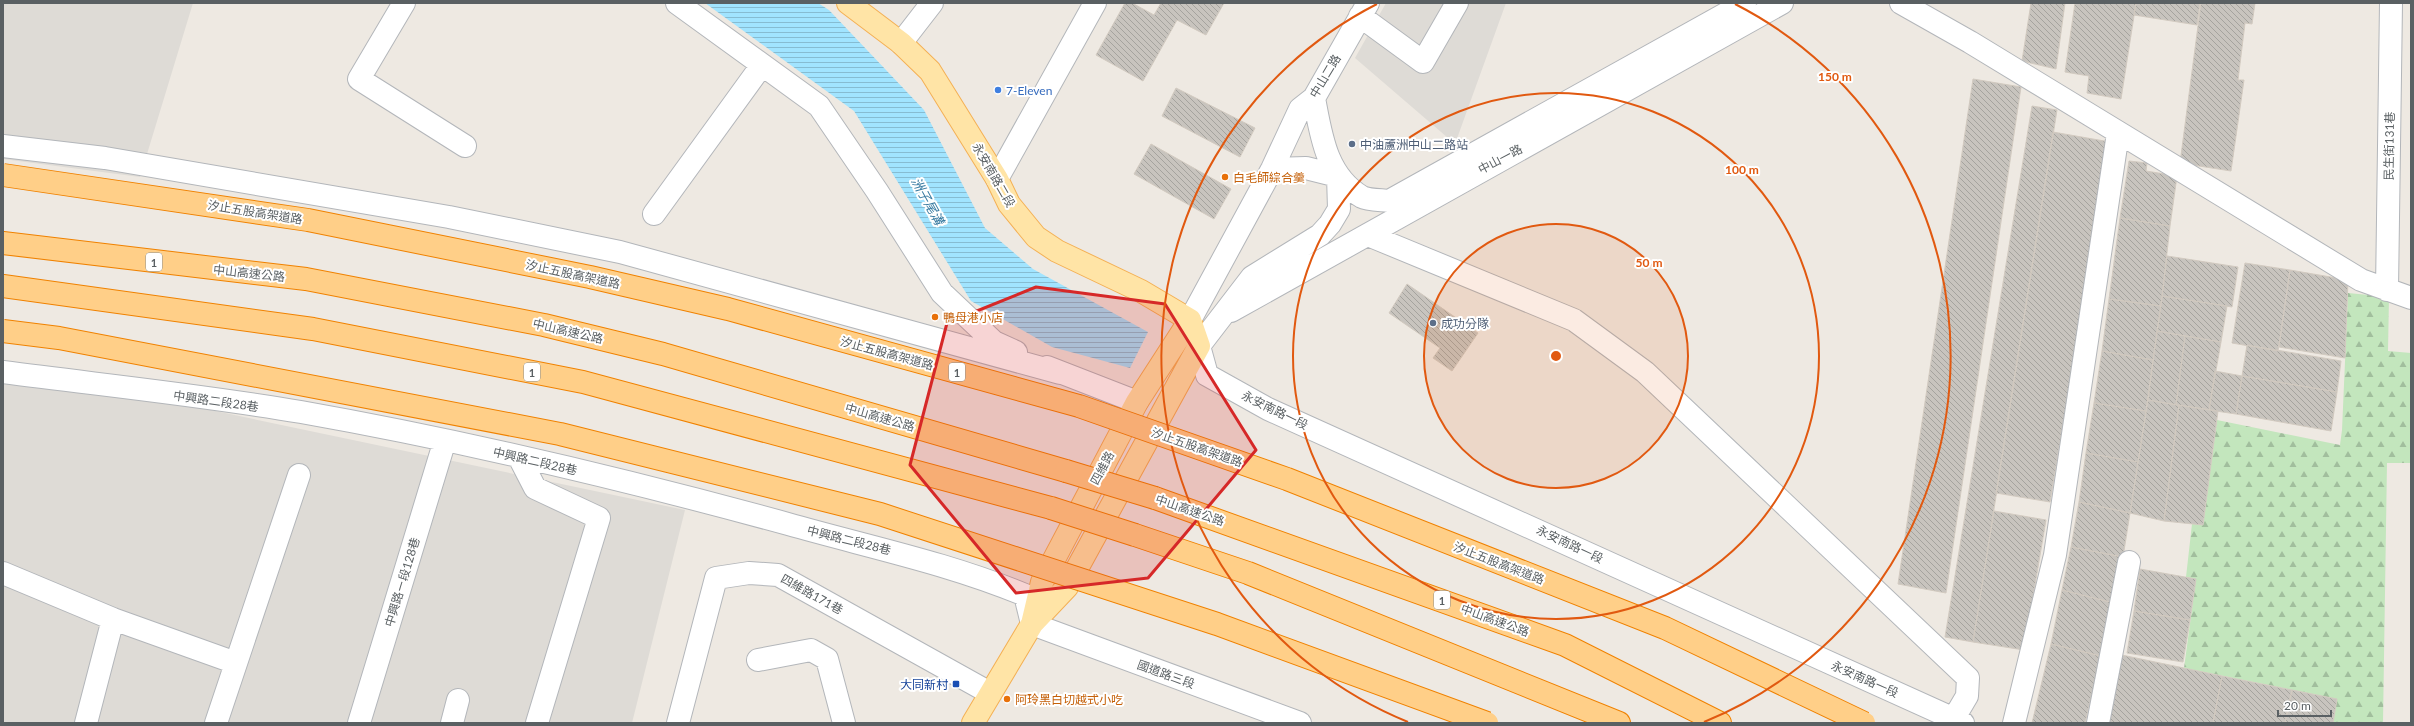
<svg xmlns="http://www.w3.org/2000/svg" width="2414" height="726" font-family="Lato,'Noto Sans TC',sans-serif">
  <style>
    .industrial { fill: #dedbd6 }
    .forest { fill: url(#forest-firs) }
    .water { fill: url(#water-rules) }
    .building { fill: url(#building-back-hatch); stroke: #d2cac0 }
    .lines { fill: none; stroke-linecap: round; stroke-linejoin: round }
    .minor-casing { stroke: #b3b6ba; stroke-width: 24 }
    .major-casing { stroke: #f4b054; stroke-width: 24 }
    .highway-casing { stroke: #f08200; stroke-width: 24 }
    .minor { stroke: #fff; stroke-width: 22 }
    .major { stroke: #ffe4a6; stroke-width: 22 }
    .highway { stroke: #ffcf88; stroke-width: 22 }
    .highway-bridge-casing { stroke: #f08200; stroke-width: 24; stroke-linecap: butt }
    .highway-bridge { stroke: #ffcf88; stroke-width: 22 }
    .marked { fill: #d62828; fill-opacity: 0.2; stroke: #d62828; stroke-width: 3; stroke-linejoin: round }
    .ring { fill: none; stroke: #e15910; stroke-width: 2 }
    .shop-dot { fill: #3f7fe0; stroke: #fff; stroke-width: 1.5 }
    .service-dot { fill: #5c6f8a; stroke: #fff; stroke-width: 1.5 }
    .food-dot { fill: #e8710a; stroke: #fff; stroke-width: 1.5 }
    .transit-dot { fill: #1a4fb4; stroke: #fff; stroke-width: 1.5 }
    .labels { text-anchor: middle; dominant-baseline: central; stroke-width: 4; stroke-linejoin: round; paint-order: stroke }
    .shield { fill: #fff; stroke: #8c9092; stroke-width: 1 }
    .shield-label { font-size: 11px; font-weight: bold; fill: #5a6063 }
    .street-label { font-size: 12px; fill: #5a6063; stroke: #fff }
    .shop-label { font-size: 12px; fill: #366cbe; stroke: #fff; text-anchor: start }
    .service-label { font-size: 12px; fill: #4e5e75; stroke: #fff; text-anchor: start }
    .food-label { font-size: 12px; fill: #c56008; stroke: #fff; text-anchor: start }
    .transit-label { font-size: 12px; fill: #164399; stroke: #fff; text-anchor: end }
    .water-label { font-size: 13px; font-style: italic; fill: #377aa1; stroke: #fff }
    .centre { fill: #e15910; stroke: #fff; stroke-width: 2 }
    .ring-label { font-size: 12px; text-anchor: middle; font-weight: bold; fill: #e15910; stroke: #fff; stroke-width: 4; stroke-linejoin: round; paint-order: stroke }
  </style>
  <defs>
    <pattern id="forest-firs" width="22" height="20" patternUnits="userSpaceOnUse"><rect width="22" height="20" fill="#c3e6bd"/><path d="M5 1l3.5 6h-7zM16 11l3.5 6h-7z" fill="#a1be9d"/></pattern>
    <pattern id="water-rules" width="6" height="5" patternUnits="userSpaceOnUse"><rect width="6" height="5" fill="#a1e4ff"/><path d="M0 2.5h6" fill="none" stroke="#86bcd2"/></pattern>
    <pattern id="building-back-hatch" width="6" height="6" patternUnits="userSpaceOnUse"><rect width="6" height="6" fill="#c8c4be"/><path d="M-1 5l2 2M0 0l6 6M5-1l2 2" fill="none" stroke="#a5a39e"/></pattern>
  </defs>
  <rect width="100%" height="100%" fill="#eee9e2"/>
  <!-- industrial -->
  <path class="industrial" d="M 3,3 L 193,3 L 140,177 L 3,159 Z
    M 1386,3 L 1506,3 L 1455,144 L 1355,58 Z
    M 3,383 L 187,405 L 685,510 L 632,723 L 3,723 Z"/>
  <!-- forest -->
  <path class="forest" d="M 2348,293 L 2389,297 L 2388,351 L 2411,353 L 2411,463 L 2387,463 L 2383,723 L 2333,723 L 2337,699 L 2184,668 L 2196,579 L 2186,577 L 2192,524 L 2203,525 L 2217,420 L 2340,445 L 2342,430 Z"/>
  <!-- water -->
  <path class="water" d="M 705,3 L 818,3 L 829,10 L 924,110 L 985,228 L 1033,269 L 1148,332 L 1130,368 L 1052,347 L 971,301 L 854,111 Z"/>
  <!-- building -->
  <path class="building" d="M 1125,3 L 1132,3 L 1154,15 L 1161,3 L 1224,3 L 1206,35 L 1177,20 L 1143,81 L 1096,55 Z
    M 2031,3 L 2065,3 L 2056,69 L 2022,61 Z
    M 2075,3 L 2136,3 L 2121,99 L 2087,93 L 2089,76 L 2065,72 Z
    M 2136,3 L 2200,3 L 2197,25 L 2134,15 Z
    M 2201,3 L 2255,3 L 2252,24 L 2245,23 L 2238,80 L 2244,80 L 2231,171 L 2180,163 Z
    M 1973,79 L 2021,87 L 1946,593 L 1898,584 Z
    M 1176,88 L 1255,128 L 1240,157 L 1162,116 Z
    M 2032,106 L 2057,110 L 1973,642 L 1945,637 Z
    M 2053,132 L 2110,142 L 2050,502 L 1996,493 Z
    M 1151,144 L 1231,189 L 1214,219 L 1134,174 Z
    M 2129,161 L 2147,163 L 2146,171 L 2177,176 L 2170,226 L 2120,218 Z
    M 2120,218 L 2170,226 L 2161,306 L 2109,299 Z
    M 2167,256 L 2238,267 L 2232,307 L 2162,296 Z
    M 2245,263 L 2290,270 L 2278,351 L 2232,343 Z
    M 2290,270 L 2348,280 L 2345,358 L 2279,347 Z
    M 1407,284 L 1478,333 L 1452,371 L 1433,358 L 1440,348 L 1389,313 Z
    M 2162,296 L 2227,306 L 2221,342 L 2157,331 Z
    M 2109,299 L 2161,306 L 2153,360 L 2102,351 Z
    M 2157,331 L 2185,336 L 2176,405 L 2148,400 Z
    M 2185,336 L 2221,342 L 2209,410 L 2176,405 Z
    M 2247,345 L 2341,361 L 2337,392 L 2242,376 Z
    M 2102,351 L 2153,360 L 2146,411 L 2094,403 Z
    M 2215,371 L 2242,376 L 2236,414 L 2209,410 Z
    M 2242,376 L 2337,392 L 2331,431 L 2236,414 Z
    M 2148,400 L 2179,405 L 2164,521 L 2130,513 Z
    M 2094,403 L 2146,411 L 2138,462 L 2086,453 Z
    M 2179,405 L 2218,411 L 2203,525 L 2164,521 Z
    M 2086,453 L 2138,462 L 2130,513 L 2079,502 Z
    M 2079,502 L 2130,513 L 2123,557 L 2071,547 Z
    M 1994,511 L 2046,520 L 2024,650 L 1973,642 Z
    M 2071,547 L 2123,557 L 2114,603 L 2062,590 Z
    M 2140,569 L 2196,579 L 2190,620 L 2134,611 Z
    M 2062,590 L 2114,603 L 2101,656 L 2051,644 Z
    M 2134,611 L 2190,620 L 2183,662 L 2127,653 Z
    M 2051,644 L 2101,656 L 2085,723 L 2032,723 Z
    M 2117,654 L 2222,676 L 2213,723 L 2103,723 Z
    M 2222,676 L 2292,690 L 2285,723 L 2213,723 Z
    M 2292,690 L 2337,699 L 2333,723 L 2285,723 Z"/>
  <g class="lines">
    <defs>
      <path id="minor" d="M 404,3 L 359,79 L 465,146
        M 677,3 L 819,106 L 877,191 L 942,293 L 994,342 L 1016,352
        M 1901,3 L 1970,42 L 2361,280 L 2411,298
        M 1360,16 L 1423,62 L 1457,3
        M 901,43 L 932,3
        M 1314,98 C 1321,135 1326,176 1362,197 C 1368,200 1381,200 1389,201 L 1745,3
        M 3,146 L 105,158 L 449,217 L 620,252 L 1060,373
        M 1272,169 L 1306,168 L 1338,176
        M 1338,176 L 1339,209 L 1330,224 L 1320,235 L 1252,277 L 1199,346 L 1207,375 L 1268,409 L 1963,723
        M 997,179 L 1095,3
        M 654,214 L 762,65
        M 1368,235 L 1574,320 L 1645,372 L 1968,678 L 1967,696 L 1954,718
        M 2387,290 L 2391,3
        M 1231,311 L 1782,3
        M 1190,320 L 1272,169 L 1300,109 L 1314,98 L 1368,3
        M 1047,367 L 1137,402
        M 3,372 C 102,385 202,395 301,412 C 465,441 628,480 788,524 C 869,547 948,563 1025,595 L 1032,624 L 1300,723
        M 519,457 L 535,488 L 599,518 L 537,723
        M 3,573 L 113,619 L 236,663
        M 758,660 L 811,650 L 827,659 L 844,723
        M 86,723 L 113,619
        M 216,723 L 299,475
        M 359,723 L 445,440
        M 452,723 L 458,700
        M 678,723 L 716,578 L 749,573 L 778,575 L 990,693
        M 2014,723 L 2055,555 L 2118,133
        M 2098,723 L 2129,562"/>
      <path id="major" d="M 848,3 L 901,43 L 930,71 L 997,179 L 1009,204 L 1036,237 L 1057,251 L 1141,291 L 1190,320 L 1199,346 L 1067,587 L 1032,624 L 973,723
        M 1032,624 L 1042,582 L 1137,402 L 1190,320"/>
      <path id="highway" d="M 3,243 L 306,279 L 544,325 L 663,354 L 1066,471
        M 3,286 L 313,329 L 583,382 L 1051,508
        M 1155,498 L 1565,645 L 1720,723
        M 1135,535 L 1248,573 L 1619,723"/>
    </defs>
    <!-- minor casing -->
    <use href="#minor" class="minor-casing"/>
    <!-- major casing -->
    <use href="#major" class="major-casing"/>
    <!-- highway casing -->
    <use href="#highway" class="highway-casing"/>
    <!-- minor -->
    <use href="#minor" class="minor"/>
    <!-- major -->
    <use href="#major" class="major"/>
    <!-- highway -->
    <use href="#highway" class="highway"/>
    <defs>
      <path id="highway-bridge" d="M 3,175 L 308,220 L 590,277 L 728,309 L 1079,406 L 1287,479 L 1665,628 L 1864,723
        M 3,331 L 59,338 L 560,434 L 880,514 L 1217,624 L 1487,723
        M 1066,471 L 1155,498
        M 1051,508 L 1135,535"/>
    </defs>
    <!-- highway-bridge casing -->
    <use href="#highway-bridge" class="highway-bridge-casing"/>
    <!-- highway-bridge -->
    <use href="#highway-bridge" class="highway-bridge"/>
  </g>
  <!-- marked area -->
  <path class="marked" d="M 1036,287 L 1165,304 L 1256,450 L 1148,578 L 1016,593 L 910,465 L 947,323 Z"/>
  <!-- distance rings -->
  <circle cx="1556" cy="356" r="132" fill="#e15910" fill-opacity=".12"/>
  <g class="ring">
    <circle cx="1556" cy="356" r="132"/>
    <circle cx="1556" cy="356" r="263"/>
    <path d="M1408 722A395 395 0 0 1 1377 4M1735 4A395 395 0 0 1 1704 722"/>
  </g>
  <!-- markers -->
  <circle class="shop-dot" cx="998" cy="90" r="4"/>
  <g class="service-dot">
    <circle cx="1352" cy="144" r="4"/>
    <circle cx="1433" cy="323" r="4"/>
  </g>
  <g class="food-dot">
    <circle cx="1225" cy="177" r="4"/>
    <circle cx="935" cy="317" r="4"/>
    <circle cx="1007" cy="699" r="4"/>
  </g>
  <rect class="transit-dot" x="952" y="680" width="8" height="8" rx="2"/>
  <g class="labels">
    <!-- shield labels -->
    <g class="shield">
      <rect x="146" y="253" width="16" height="18" rx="3"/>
      <rect x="524" y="363" width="16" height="18" rx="3"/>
      <rect x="949" y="363" width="16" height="18" rx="3"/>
      <rect x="1434" y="591" width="16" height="18" rx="3"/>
    </g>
    <g class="shield-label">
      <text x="154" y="262">1</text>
      <text x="532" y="372">1</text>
      <text x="957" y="372">1</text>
      <text x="1442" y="600">1</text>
    </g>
    <!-- street labels -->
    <g class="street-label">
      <text transform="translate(1325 76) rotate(-59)">中山二路</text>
      <text transform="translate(2389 146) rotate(-89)">民生街131巷</text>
      <text transform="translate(1500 159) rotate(-28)">中山一路</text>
      <text transform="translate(994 175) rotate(60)">永安南路二段</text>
      <text transform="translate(255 212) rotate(9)">汐止五股高架道路</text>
      <text transform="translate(249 273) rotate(6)">中山高速公路</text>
      <text transform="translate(573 274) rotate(12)">汐止五股高架道路</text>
      <text transform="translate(568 331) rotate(13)">中山高速公路</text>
      <text transform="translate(887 353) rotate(15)">汐止五股高架道路</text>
      <text transform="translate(216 401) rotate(8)">中興路二段28巷</text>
      <text transform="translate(1275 410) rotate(26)">永安南路一段</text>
      <text transform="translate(880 417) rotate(16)">中山高速公路</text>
      <text transform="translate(1197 447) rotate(19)">汐止五股高架道路</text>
      <text transform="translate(535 461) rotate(13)">中興路二段28巷</text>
      <text transform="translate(1102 468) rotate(-62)">四維路</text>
      <text transform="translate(1190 510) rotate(19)">中山高速公路</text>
      <text transform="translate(849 540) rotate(14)">中興路二段28巷</text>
      <text transform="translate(1570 544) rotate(25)">永安南路一段</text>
      <text transform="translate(1499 563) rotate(21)">汐止五股高架道路</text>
      <text transform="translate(402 582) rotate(-73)">中興路ㄧ段128巷</text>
      <text transform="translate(812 594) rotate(29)">四維路171巷</text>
      <text transform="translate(1495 620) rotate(20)">中山高速公路</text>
      <text transform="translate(1166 674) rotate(20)">國道路三段</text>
      <text transform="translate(1865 679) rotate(24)">永安南路一段</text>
    </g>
    <!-- shop labels -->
    <g class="shop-label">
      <text x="1006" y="90">7-Eleven</text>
    </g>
    <!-- service labels -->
    <g class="service-label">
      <text x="1360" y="144">中油蘆洲中山二路站</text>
      <text x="1441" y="323">成功分隊</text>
    </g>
    <!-- food labels -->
    <g class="food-label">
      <text x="1233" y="177">白毛師綜合羹</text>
      <text x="943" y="317">鴨母港小店</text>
      <text x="1015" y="699">阿玲黑白切越式小吃</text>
    </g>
    <!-- transit labels -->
    <g class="transit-label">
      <text x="948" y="684">大同新村</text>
    </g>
    <!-- water labels -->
    <g class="water-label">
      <text transform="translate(928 201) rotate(61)">洲子尾溝</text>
    </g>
  </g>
  <circle cx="1556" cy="356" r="6" class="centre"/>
  <g class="ring-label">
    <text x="1835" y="81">150 m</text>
    <text x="1742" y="174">100 m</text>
    <text x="1649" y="267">50 m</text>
  </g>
  <!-- border -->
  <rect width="2414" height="726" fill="none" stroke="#5a6063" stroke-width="8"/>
  <!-- scale -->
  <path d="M2278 710v6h53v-6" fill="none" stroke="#5a6063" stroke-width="2"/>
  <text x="2284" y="710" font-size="12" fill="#5a6063" stroke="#ffffff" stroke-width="3" paint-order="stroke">20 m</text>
</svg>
